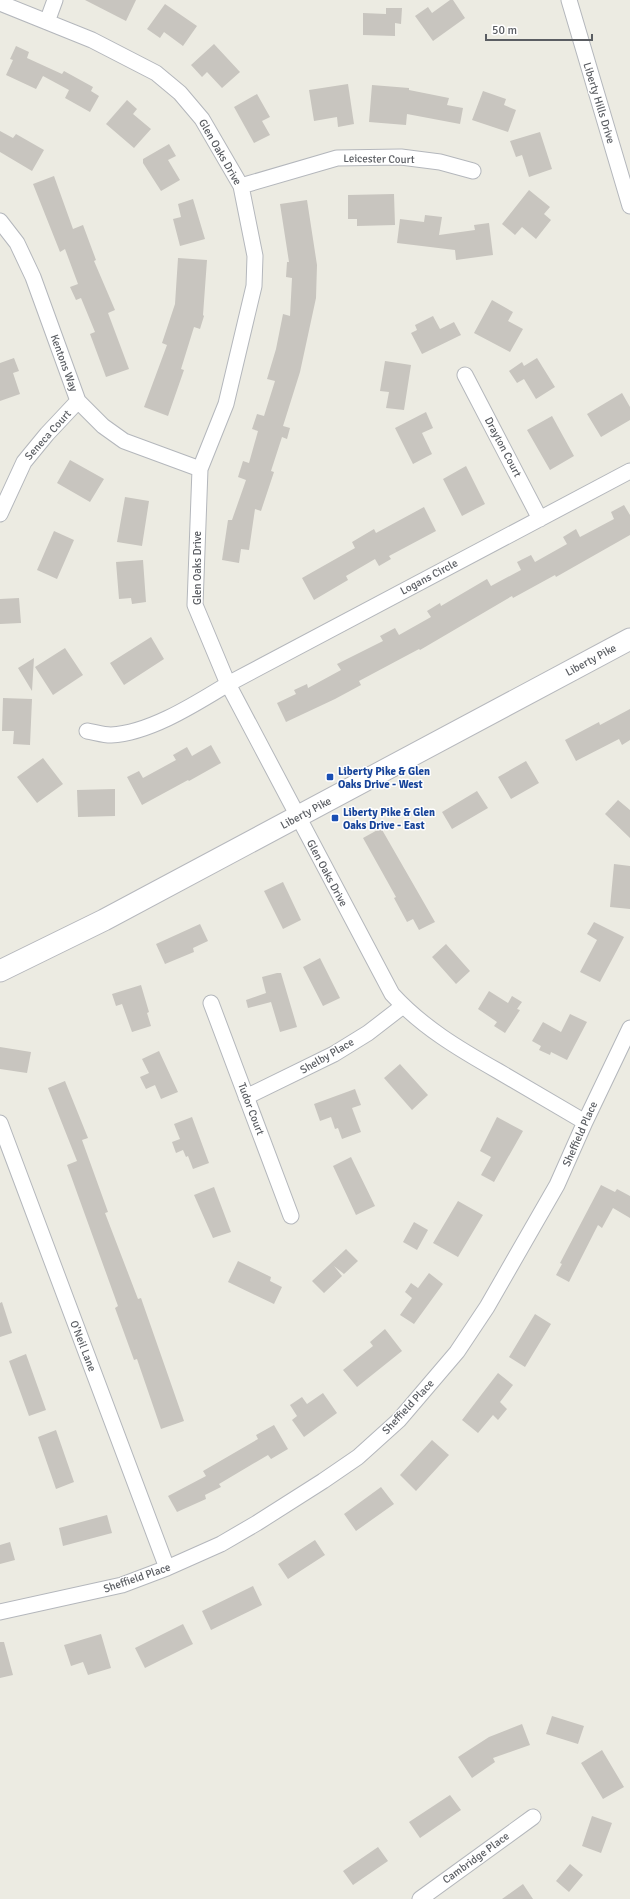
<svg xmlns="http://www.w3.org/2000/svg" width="630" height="1899" font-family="Signika,sans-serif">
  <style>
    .building { fill: #c8c5bf }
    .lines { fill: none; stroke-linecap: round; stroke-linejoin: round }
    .street-casing { stroke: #b4b7bc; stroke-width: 17 }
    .secondary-casing { stroke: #b6b8bd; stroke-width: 23 }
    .street { stroke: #fff; stroke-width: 15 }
    .secondary { stroke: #fff; stroke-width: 21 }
    .transit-dot { fill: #1a4fb4; stroke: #fff; stroke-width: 1.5 }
    .labels { text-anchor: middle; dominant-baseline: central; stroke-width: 3; stroke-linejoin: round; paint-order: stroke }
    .street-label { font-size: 11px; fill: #5a5d62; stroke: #fff }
    .transit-label { font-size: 11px; font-weight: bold; fill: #164399; stroke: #fff; text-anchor: start }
  </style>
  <rect width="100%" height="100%" fill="#ecebe2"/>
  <!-- building -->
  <path class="building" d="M 85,0 L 136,0 L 126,21 Z
    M 450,0 L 453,0 L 465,18 L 433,41 L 415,16 L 428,7 L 432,13 Z
    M 165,4 L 197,26 L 183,46 L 164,32 L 160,38 L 147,29 Z
    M 386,8 L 402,8 L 401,24 L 395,23 L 395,36 L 363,35 L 363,13 L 386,14 Z
    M 214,44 L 240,72 L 222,88 L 207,72 L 202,77 L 191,65 Z
    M 16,46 L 29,52 L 27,58 L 62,74 L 64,71 L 93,87 L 91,91 L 99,96 L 90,112 L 65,98 L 69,90 L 43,76 L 36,89 L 6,75 L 13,60 L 10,59 Z
    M 348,84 L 354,124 L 338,127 L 337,117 L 314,121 L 309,90 Z
    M 372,85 L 409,88 L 409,90 L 449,98 L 447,105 L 463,108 L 460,124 L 407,114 L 406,125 L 369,122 Z
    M 483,91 L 506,99 L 504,105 L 516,110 L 508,132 L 472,120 Z
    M 257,94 L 270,117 L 262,121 L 270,135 L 254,143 L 234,107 Z
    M 127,100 L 137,109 L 133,114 L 151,129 L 134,148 L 106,124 Z
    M 0,131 L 13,138 L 16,134 L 44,150 L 32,171 L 0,152 Z
    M 540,132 L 552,169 L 529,177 L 522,155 L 516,157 L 510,141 Z
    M 169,144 L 176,156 L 168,160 L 180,180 L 161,191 L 143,163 L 143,159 Z
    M 54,176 L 73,229 L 83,225 L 96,260 L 94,261 L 115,310 L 108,313 L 129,369 L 106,377 L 90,334 L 95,332 L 81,298 L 76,300 L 70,287 L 78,284 L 65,249 L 60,252 L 33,184 Z
    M 529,190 L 550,207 L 544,214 L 551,220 L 536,239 L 522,227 L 515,235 L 502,224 Z
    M 394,194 L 395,225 L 357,226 L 357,219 L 348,219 L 348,195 Z
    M 193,199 L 205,239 L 180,246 L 173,219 L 181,217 L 178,204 Z
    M 307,200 L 317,265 L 316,298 L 300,372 L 283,426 L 290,428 L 287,439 L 282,437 L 271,471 L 274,472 L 261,511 L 255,509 L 249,550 L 241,549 L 239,563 L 222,560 L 228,520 L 232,520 L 246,480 L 238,477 L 243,461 L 249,463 L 258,431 L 252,429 L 257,414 L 264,416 L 275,381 L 267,379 L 276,349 L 283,314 L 290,316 L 292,278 L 286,277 L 287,262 L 289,262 L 280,204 Z
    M 425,215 L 442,217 L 439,235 L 475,230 L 474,225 L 489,223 L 493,255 L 456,260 L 455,250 L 397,243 L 400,219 L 424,222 Z
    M 178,258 L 207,260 L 203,315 L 204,316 L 200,329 L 194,327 L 181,369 L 184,370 L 168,416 L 144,407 L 167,345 L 162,343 L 175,304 Z
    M 492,300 L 513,312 L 508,321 L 523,329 L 510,352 L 474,333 Z
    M 433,316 L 440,329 L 454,322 L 461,335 L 422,354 L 411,333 L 417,330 L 415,325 Z
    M 14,358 L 19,371 L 13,373 L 20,394 L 0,401 L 0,363 Z
    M 537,358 L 555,387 L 536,399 L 524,379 L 517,383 L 509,371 L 522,362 L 524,366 Z
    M 385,361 L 411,365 L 404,410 L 386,408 L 389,392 L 380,391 Z
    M 622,393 L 630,407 L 630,420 L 601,437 L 587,414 Z
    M 426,412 L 433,428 L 422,433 L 432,454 L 413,464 L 395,428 Z
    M 552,416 L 574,456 L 550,470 L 527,430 Z
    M 70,460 L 104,479 L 90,502 L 57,483 Z
    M 466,466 L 485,504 L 462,516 L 443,479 Z
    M 125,497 L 149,501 L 142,546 L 117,542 Z
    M 624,505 L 630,515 L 630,535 L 556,577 L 555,575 L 513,598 L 512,596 L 420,650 L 419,649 L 359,681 L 361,685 L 335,699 L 286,722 L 277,703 L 296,694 L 294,690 L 307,684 L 308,688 L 341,670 L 337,664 L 383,641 L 380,636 L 395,628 L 399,635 L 431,617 L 427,611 L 440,603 L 441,606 L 487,579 L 491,586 L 521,570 L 517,562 L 531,555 L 535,562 L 567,544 L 563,537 L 576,529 L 580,537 L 614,519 L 611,512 Z
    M 424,507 L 436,531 L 389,556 L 391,559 L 379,566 L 375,559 L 346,576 L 348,580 L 314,600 L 302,578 L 355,548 L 352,542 L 374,529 L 376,533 Z
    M 54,531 L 74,540 L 57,579 L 37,570 Z
    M 143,560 L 146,602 L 132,604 L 131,598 L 119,599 L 116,562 Z
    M 19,598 L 21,623 L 0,624 L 0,599 Z
    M 151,637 L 164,659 L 124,685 L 110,663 Z
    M 65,648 L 83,675 L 53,695 L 35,667 Z
    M 34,658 L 32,691 L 18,668 Z
    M 3,698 L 32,699 L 30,745 L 13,744 L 14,731 L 2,731 Z
    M 630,709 L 630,740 L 622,745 L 619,739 L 576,761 L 565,740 L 599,722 L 600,725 Z
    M 211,745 L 221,763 L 189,781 L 188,780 L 142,805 L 127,777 L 139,771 L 143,778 L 176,760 L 173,755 L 187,747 L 192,756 Z
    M 43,758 L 63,784 L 37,803 L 17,777 Z
    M 526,761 L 539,783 L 511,799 L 498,777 Z
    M 115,789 L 115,816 L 78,817 L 77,790 Z
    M 477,791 L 488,808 L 452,829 L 442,812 Z
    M 618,800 L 630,810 L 630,838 L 605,814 Z
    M 381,828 L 435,922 L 419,930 L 413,919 L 407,922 L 394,898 L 396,897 L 363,838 Z
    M 614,864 L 630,866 L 630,909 L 610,907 Z
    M 283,882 L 301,920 L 283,929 L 264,891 Z
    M 594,922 L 624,937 L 600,982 L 580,972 L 597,940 L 587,934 Z
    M 200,924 L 208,941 L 193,948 L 194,952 L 165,964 L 156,944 Z
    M 446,944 L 470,971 L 456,984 L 432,957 Z
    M 320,958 L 340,998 L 323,1006 L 303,967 Z
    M 277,973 L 281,973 L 297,1027 L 280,1032 L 271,1002 L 248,1008 L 246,1000 L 266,993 L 262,977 Z
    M 141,985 L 149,1012 L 147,1013 L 151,1026 L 132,1032 L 122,1004 L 116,1006 L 112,994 Z
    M 489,991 L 508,1003 L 512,996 L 522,1002 L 517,1009 L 520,1010 L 505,1033 L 494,1026 L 497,1022 L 478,1009 Z
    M 570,1014 L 587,1022 L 567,1060 L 551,1052 L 550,1055 L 539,1050 L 541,1046 L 532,1041 L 543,1022 L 561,1032 Z
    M 0,1047 L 31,1052 L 27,1073 L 0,1069 Z
    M 159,1051 L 178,1092 L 161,1099 L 155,1085 L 146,1089 L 140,1077 L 149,1073 L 142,1059 Z
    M 400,1064 L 428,1095 L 412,1110 L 384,1078 Z
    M 65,1081 L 88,1138 L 82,1140 L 108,1212 L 105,1213 L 138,1299 L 141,1298 L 184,1421 L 161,1429 L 137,1359 L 134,1360 L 115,1308 L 118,1306 L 67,1165 L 77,1161 L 48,1088 Z
    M 355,1089 L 361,1105 L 352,1108 L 361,1132 L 342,1139 L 338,1128 L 335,1129 L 331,1117 L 320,1121 L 314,1104 Z
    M 192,1117 L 209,1163 L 193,1169 L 188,1156 L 186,1157 L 183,1150 L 176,1153 L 172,1142 L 180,1139 L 174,1124 Z
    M 497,1117 L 523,1131 L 494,1182 L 481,1175 L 491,1157 L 480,1151 Z
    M 351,1157 L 375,1206 L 356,1215 L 333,1166 Z
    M 601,1185 L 615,1192 L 617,1189 L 630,1196 L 630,1218 L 613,1208 L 602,1228 L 598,1225 L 569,1282 L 556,1275 L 562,1264 L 560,1263 Z
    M 214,1187 L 231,1232 L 213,1238 L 194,1195 Z
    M 458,1201 L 483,1215 L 458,1257 L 433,1243 Z
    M 414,1222 L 428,1230 L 417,1250 L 403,1242 Z
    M 346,1249 L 358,1261 L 344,1274 L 334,1266 L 342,1276 L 324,1293 L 312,1281 Z
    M 238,1261 L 271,1277 L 270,1281 L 282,1287 L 274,1304 L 228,1282 Z
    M 429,1273 L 443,1284 L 414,1324 L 400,1315 L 412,1298 L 405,1292 L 411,1283 L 418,1288 Z
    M 2,1302 L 12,1333 L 0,1337 L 0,1303 Z
    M 535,1314 L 551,1324 L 525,1367 L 509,1357 Z
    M 385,1329 L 402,1351 L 357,1387 L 343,1370 L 373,1346 L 370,1342 Z
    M 26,1354 L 46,1410 L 29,1416 L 9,1361 Z
    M 498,1373 L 513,1385 L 500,1402 L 507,1409 L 498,1420 L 493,1415 L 478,1433 L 462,1420 Z
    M 323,1393 L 337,1413 L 304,1437 L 292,1420 L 297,1416 L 290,1405 L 302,1397 L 307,1404 Z
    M 274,1425 L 288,1449 L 271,1459 L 268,1455 L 219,1484 L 221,1487 L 205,1495 L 206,1499 L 177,1512 L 168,1496 L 206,1476 L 203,1471 L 258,1439 L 256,1435 Z
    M 56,1430 L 74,1482 L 56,1489 L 38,1437 Z
    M 432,1440 L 449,1455 L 416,1491 L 400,1475 Z
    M 381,1487 L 394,1504 L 356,1531 L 344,1514 Z
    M 107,1515 L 112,1533 L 63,1546 L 59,1528 Z
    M 315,1540 L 325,1555 L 288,1579 L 278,1564 Z
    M 10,1542 L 15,1560 L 0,1564 L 0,1545 Z
    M 253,1586 L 262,1605 L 211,1630 L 202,1611 Z
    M 183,1624 L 193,1644 L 145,1668 L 135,1648 Z
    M 101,1634 L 111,1668 L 88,1675 L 83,1662 L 71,1666 L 64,1645 Z
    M 0,1642 L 4,1642 L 13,1675 L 0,1678 Z
    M 552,1716 L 584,1726 L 578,1744 L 546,1734 Z
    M 522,1724 L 530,1745 L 493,1758 L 495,1762 L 472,1778 L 458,1757 L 489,1737 Z
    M 602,1750 L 624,1787 L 603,1799 L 581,1763 Z
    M 450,1795 L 461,1810 L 420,1838 L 409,1822 Z
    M 592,1816 L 612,1823 L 601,1853 L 582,1846 Z
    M 378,1847 L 388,1861 L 353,1885 L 343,1871 Z
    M 570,1864 L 583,1875 L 569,1892 L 556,1881 Z
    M 523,1884 L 533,1899 L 502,1899 Z"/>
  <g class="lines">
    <defs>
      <path id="street" d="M 569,0 L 630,206
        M 0,3 L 92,40 L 156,73 L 180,93 L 202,119 L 241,186 L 255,256 L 254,286 L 226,404 L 200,469 L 195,605 L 228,684 L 392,994 C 422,1027 459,1049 498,1071 C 527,1088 556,1105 585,1122
        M 47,22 L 55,0
        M 241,186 L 337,158 L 401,157 L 440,162 L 473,171
        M 0,221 L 17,243 L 33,277 L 78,401 L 103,426 L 124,441 L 200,469
        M 465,375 L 540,519
        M 0,514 L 24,462 L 47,434 L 78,401
        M 87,731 C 94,732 103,735 111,735 C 150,733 195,704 228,684 L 630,471
        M 211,1003 L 291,1216
        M 246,1097 L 334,1054 L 368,1033 L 403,1006
        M 0,1123 L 167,1568
        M 0,1612 L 122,1585 L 167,1568 L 221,1544 L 257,1523 L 323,1481 L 358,1457 L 399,1420 L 457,1352 L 487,1307 L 557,1185 L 585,1122 L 630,1028
        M 420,1899 L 533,1817"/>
      <path id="secondary" d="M 0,971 L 104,920 L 630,639"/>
    </defs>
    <!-- street casing -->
    <use href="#street" class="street-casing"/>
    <!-- secondary casing -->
    <use href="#secondary" class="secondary-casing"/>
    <!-- street -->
    <use href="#street" class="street"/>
    <!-- secondary -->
    <use href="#secondary" class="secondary"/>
  </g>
  <!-- markers -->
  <g class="transit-dot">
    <rect x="326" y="773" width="8" height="8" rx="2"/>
    <rect x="331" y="814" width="8" height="8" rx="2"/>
  </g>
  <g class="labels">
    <!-- street labels -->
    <g class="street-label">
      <text transform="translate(599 103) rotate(73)">Liberty Hills Drive</text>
      <text transform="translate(220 152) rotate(60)">Glen Oaks Drive</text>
      <text transform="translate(379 159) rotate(1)">Leicester Court</text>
      <text transform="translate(64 363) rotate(70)">Kentons Way</text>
      <text transform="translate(48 435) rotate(-48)">Seneca Court</text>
      <text transform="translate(503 447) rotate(62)">Drayton Court</text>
      <text transform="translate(197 568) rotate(-90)">Glen Oaks Drive</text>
      <text transform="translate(429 577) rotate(-28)">Logans Circle</text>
      <text transform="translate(591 660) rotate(-28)">Liberty Pike</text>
      <text transform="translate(306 813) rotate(-28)">Liberty Pike</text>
      <text transform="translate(327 873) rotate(62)">Glen Oaks Drive</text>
      <text transform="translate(327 1056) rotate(-30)">Shelby Place</text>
      <text transform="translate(251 1109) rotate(69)">Tudor Court</text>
      <text transform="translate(580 1134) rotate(-66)">Sheffield Place</text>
      <text transform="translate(83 1346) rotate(69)">O'Neil Lane</text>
      <text transform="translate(408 1407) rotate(-47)">Sheffield Place</text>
      <text transform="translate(137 1578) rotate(-19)">Sheffield Place</text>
      <text transform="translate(476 1858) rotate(-36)">Cambridge Place</text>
    </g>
    <!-- transit labels -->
    <g class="transit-label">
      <text x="338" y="771">Liberty Pike &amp; Glen<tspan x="338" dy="13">Oaks Drive - West</tspan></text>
      <text x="343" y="812">Liberty Pike &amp; Glen<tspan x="343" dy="13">Oaks Drive - East</tspan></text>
    </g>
  </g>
  <!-- scale -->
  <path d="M486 34v6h106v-6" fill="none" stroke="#5a5d62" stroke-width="2"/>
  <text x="492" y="34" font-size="12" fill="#5a5d62" stroke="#ffffff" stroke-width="3" paint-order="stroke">50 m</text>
</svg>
